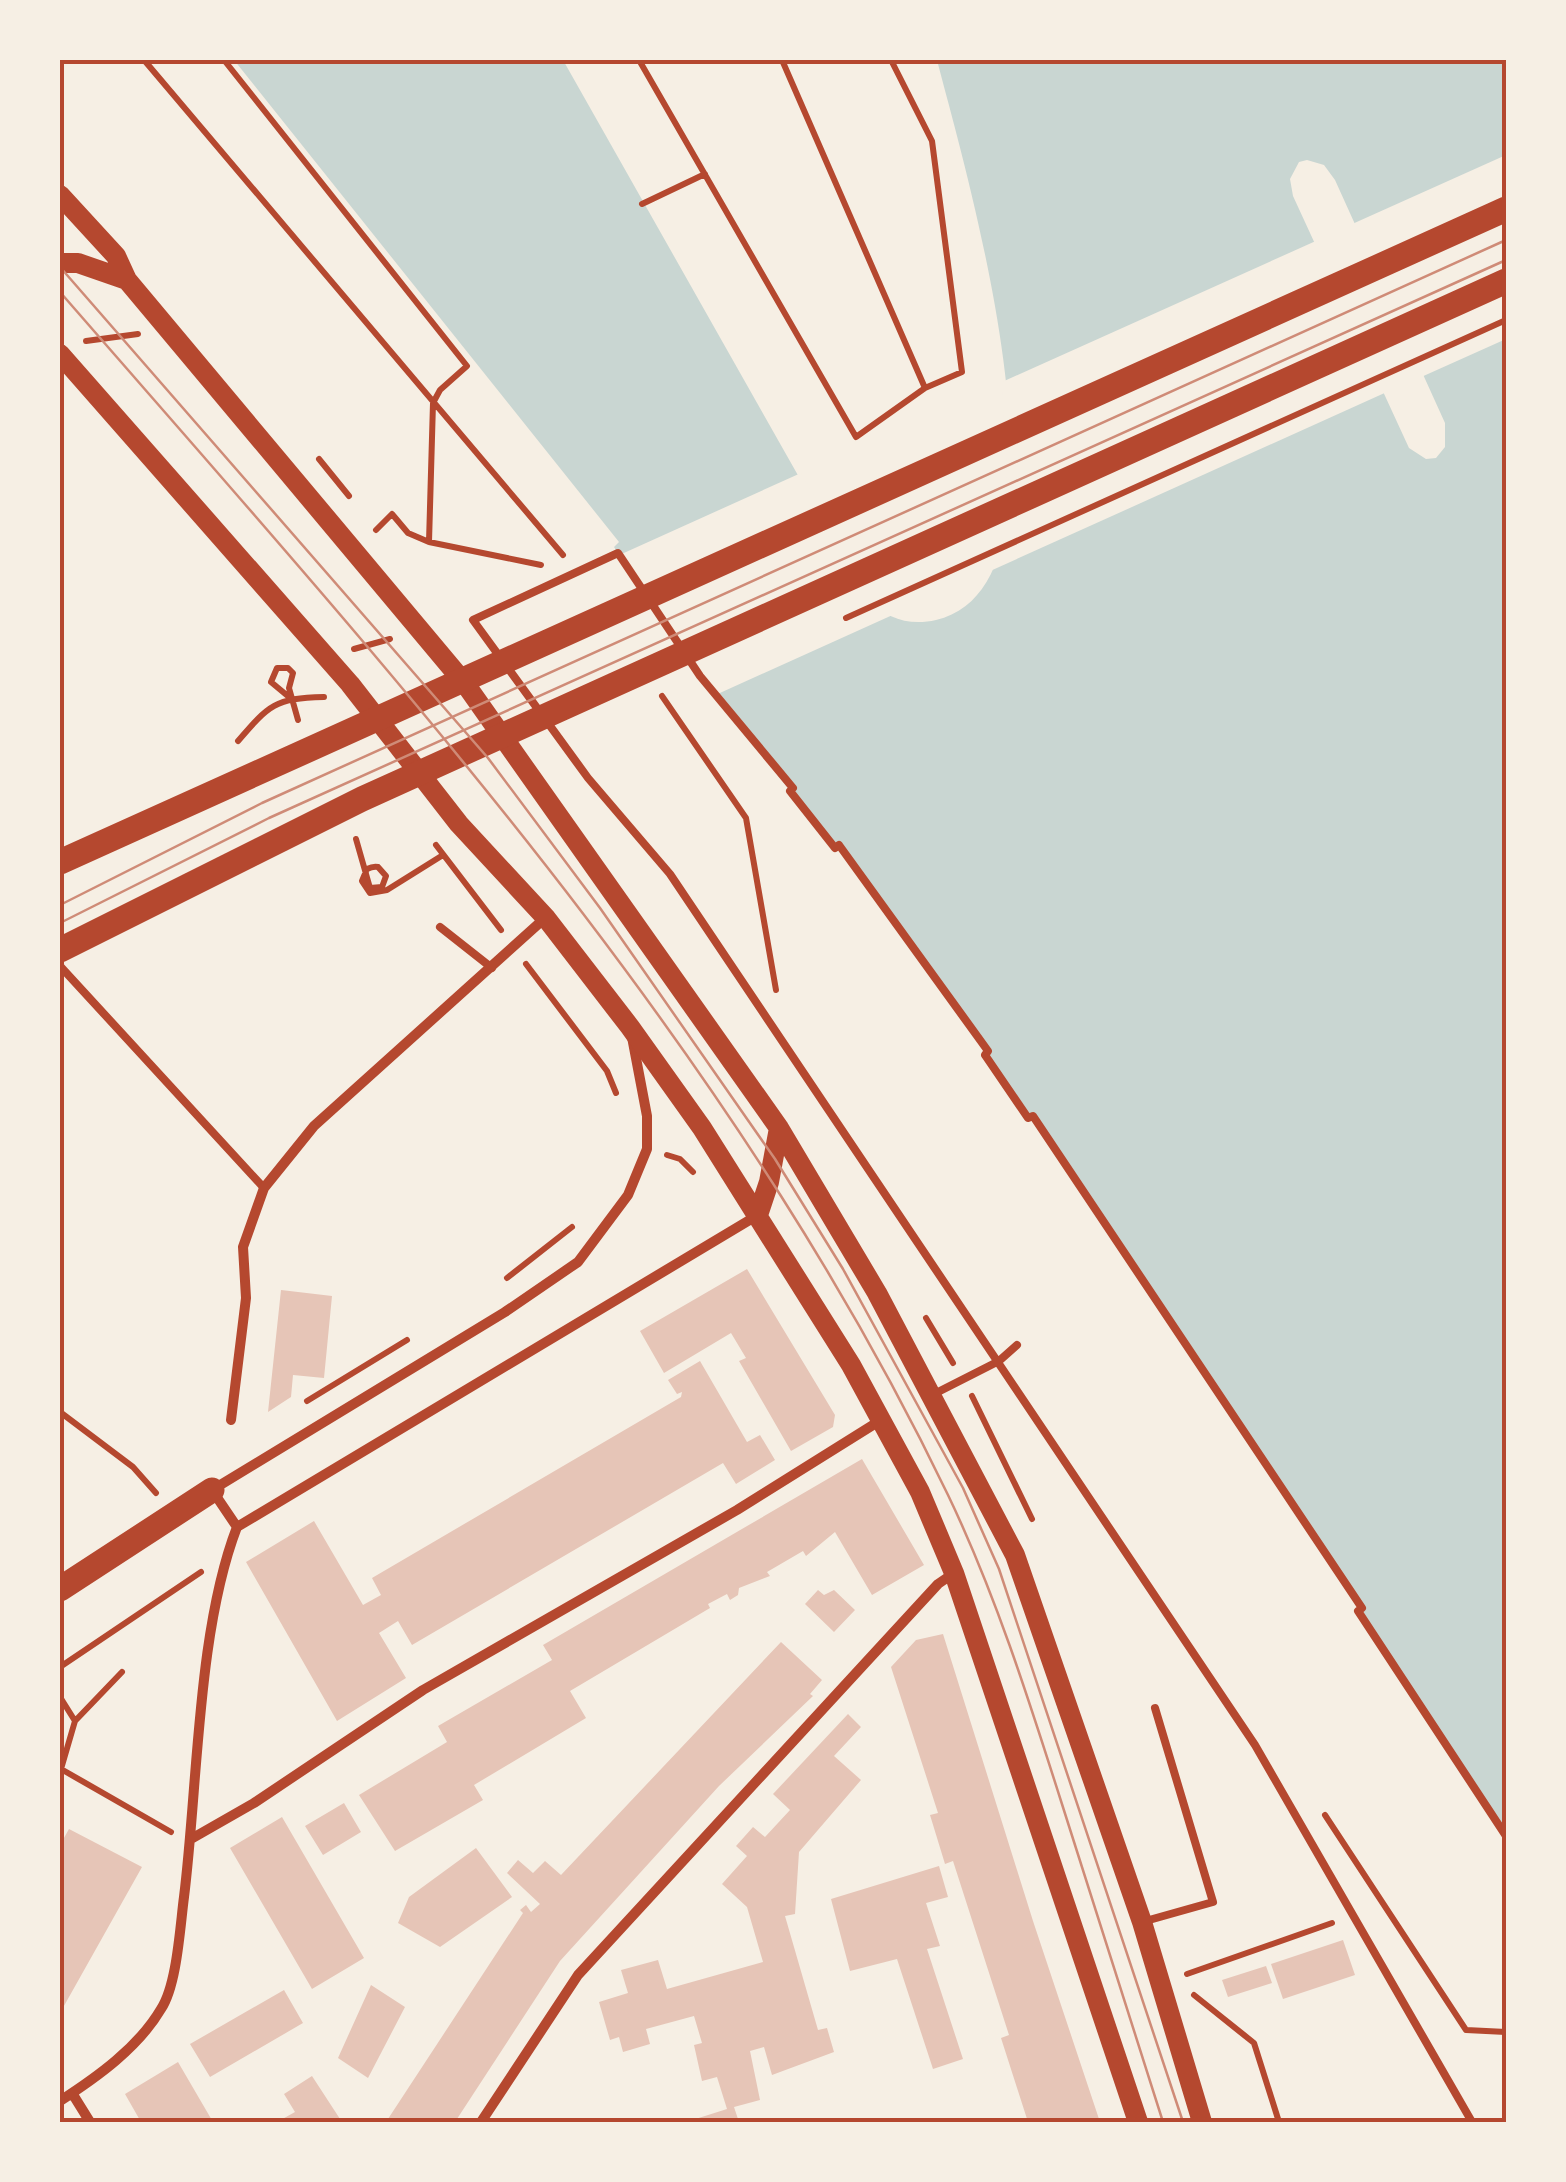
<svg xmlns="http://www.w3.org/2000/svg" width="1566" height="2182" font-family="Ubuntu,sans-serif">
  <style>
    .water { fill: #c9d6d2; fill-rule: evenodd }
    .pier { fill: #f6efe4 }
    .building { fill: #e6c5b7 }
    .lines { fill: none; stroke-linecap: round; stroke-linejoin: round }
    .path { stroke: #b5482f; stroke-width: 6 }
    .service { stroke: #b5482f; stroke-width: 8 }
    .minor { stroke: #b5482f; stroke-width: 10 }
    .secondary { stroke: #b5482f; stroke-width: 20 }
    .primary { stroke: #b5482f; stroke-width: 25 }
    .tram { stroke: #cf8b77; stroke-width: 2.5 }
    .neatline { fill: none; stroke: #b5482f; stroke-width: 4 }
  </style>
  <rect width="100%" height="100%" fill="#f6efe4"/>
  <!-- water -->
  <path class="water" d="M 234,60 L 563,60 L 868,599 C 886,619 910,626 936,620 C 1090,584 963,162 937,60 L 1506,60 L 1506,1836 L 1358,1611 L 1362,1609 L 1033,1117 L 1028,1118 L 985,1055 L 988,1051 L 840,846 L 835,848 L 700,676 L 614,547 L 619,542 ZM 1307,160 L 1324,165 L 1335,180 L 1445,423 L 1445,447 L 1436,458 L 1426,459 L 1409,448 L 1293,196 L 1290,179 L 1299,162 Z"/>
  <!-- pier -->
  <path class="pier" d="M 1506,155 L 1506,339 L 1419,378 L 1350,225 Z
    M 1318,240 L 1389,391 L 988,572 L 978,587 L 976,588 L 997,552 L 1003,520 L 1007,471 L 1002,382 Z
    M 801,473 L 872,596 L 897,613 L 711,697 L 615,557 Z"/>
  <!-- building -->
  <path class="building" d="M 747,1269 L 835,1415 L 833,1427 L 791,1451 L 739,1361 L 746,1358 L 731,1333 L 664,1373 L 640,1331 Z
    M 281,1290 L 332,1296 L 324,1378 L 293,1375 L 291,1397 L 268,1412 Z
    M 700,1361 L 747,1442 L 760,1435 L 775,1460 L 736,1484 L 723,1463 L 412,1645 L 398,1621 L 379,1633 L 406,1678 L 337,1721 L 246,1562 L 314,1521 L 363,1605 L 381,1595 L 372,1578 L 681,1397 L 682,1392 L 677,1394 L 668,1380 Z
    M 862,1459 L 924,1565 L 872,1595 L 835,1532 L 806,1556 L 803,1551 L 767,1572 L 770,1576 L 739,1588 L 738,1595 L 730,1600 L 727,1594 L 708,1604 L 710,1608 L 570,1691 L 586,1718 L 474,1785 L 483,1800 L 395,1851 L 359,1795 L 447,1742 L 438,1726 L 552,1660 L 543,1645 Z
    M 818,1590 L 824,1595 L 834,1590 L 855,1610 L 834,1632 L 805,1604 Z
    M 943,1634 L 1033,1921 L 1100,2122 L 1028,2122 L 1001,2038 L 1009,2035 L 953,1861 L 945,1864 L 930,1815 L 938,1813 L 891,1667 L 916,1640 Z
    M 781,1642 L 822,1680 L 810,1694 L 813,1696 L 719,1786 L 560,1961 L 455,2122 L 386,2122 L 523,1913 L 520,1910 L 526,1905 L 531,1912 L 540,1904 L 507,1873 L 518,1860 L 533,1873 L 545,1861 L 561,1875 Z
    M 848,1714 L 861,1727 L 834,1756 L 861,1780 L 799,1852 L 795,1914 L 785,1916 L 818,2030 L 827,2028 L 834,2052 L 772,2075 L 764,2047 L 750,2051 L 760,2100 L 734,2107 L 739,2122 L 686,2122 L 727,2109 L 717,2077 L 702,2081 L 694,2045 L 702,2043 L 694,2016 L 646,2029 L 650,2044 L 623,2052 L 619,2037 L 610,2040 L 599,2002 L 628,1993 L 621,1970 L 658,1960 L 667,1989 L 763,1962 L 747,1907 L 722,1884 L 747,1856 L 736,1846 L 753,1827 L 765,1837 L 790,1810 L 773,1794 Z
    M 344,1803 L 361,1832 L 323,1855 L 305,1826 Z
    M 282,1817 L 364,1958 L 312,1989 L 230,1848 Z
    M 69,1829 L 142,1867 L 60,2013 L 60,1845 Z
    M 476,1848 L 512,1897 L 440,1947 L 398,1923 L 409,1897 Z
    M 939,1866 L 948,1897 L 926,1903 L 940,1946 L 927,1949 L 963,2059 L 933,2069 L 897,1959 L 850,1971 L 831,1899 Z
    M 1343,1940 L 1355,1975 L 1283,1999 L 1271,1964 Z
    M 1266,1966 L 1272,1983 L 1228,1997 L 1222,1980 Z
    M 371,1985 L 405,2007 L 368,2078 L 338,2058 Z
    M 284,1990 L 303,2023 L 210,2077 L 190,2044 Z
    M 178,2062 L 213,2122 L 141,2122 L 125,2094 Z
    M 312,2076 L 342,2122 L 277,2122 L 295,2112 L 284,2094 Z"/>
  <g class="lines">
    <!-- path -->
    <path class="path" d="M 144,60 L 563,555
      M 224,60 L 467,366 L 440,390 L 433,403 L 429,542
      M 639,60 L 856,437 L 925,388 L 962,372 L 932,141 L 891,60
      M 782,60 L 925,388
      M 642,204 L 705,174
      M 86,341 L 138,334
      M 319,459 L 349,496
      M 376,530 L 392,514 L 408,533 L 429,542 L 541,565
      M 846,618 L 1506,320
      M 354,649 L 390,639
      M 662,696 L 746,818 L 776,990
      M 289,697 L 271,682 L 277,668 L 288,668 L 293,673 L 289,688 L 298,720
      M 238,741 C 269,705 275,698 324,697
      M 356,839 L 370,888 L 382,887 L 386,876 L 378,867 C 374,866 371,867 367,869 L 362,881 L 370,893 L 387,890 L 443,855
      M 436,845 L 501,930
      M 526,964 L 607,1071 L 616,1093
      M 667,1155 L 680,1159 L 693,1172
      M 507,1278 L 572,1227
      M 926,1318 L 953,1363
      M 972,1396 L 1032,1519
      M 307,1401 L 407,1340
      M 60,1412 L 133,1467 L 156,1493
      M 60,1667 L 201,1572
      M 60,1697 L 75,1721 L 61,1769 L 171,1832
      M 75,1721 L 122,1672
      M 1325,1815 L 1466,2030 L 1506,2032
      M 1187,1974 L 1332,1923
      M 1194,1995 L 1254,2043 L 1279,2122"/>
    <!-- service -->
    <path class="service" d="M 440,927 L 492,968
      M 60,966 L 264,1188
      M 934,1394 L 999,1361 L 1017,1345
      M 1142,1922 L 1213,1902 L 1155,1708
      M 1472,2122 L 1255,1745 L 670,874 L 588,778 L 473,620 L 618,553 L 700,676 L 793,788 L 790,791 L 835,848 L 839,845 L 988,1051 L 985,1055 L 1028,1118 L 1033,1116 L 1362,1608 L 1358,1611 L 1506,1836"/>
    <!-- minor -->
    <path class="minor" d="M 231,1420 L 246,1298 L 243,1247 L 264,1188 L 314,1126 L 545,918
      M 237,1527 L 758,1215
      M 191,1839 L 254,1803 L 423,1690 L 737,1510 L 881,1420
      M 72,2093 L 90,2122
      M 60,2101 C 97,2077 138,2048 161,2009 C 177,1985 180,1927 184,1897 C 198,1785 197,1631 237,1527 L 212,1490 L 505,1312 L 578,1262 L 628,1195 L 647,1149 L 647,1116 L 632,1037
      M 481,2122 L 578,1975 L 938,1584 L 954,1573"/>
    <!-- secondary -->
    <path class="secondary" d="M 60,195 L 116,256 L 127,280 L 466,685 L 779,1128 L 877,1293 L 1015,1555 L 1142,1922 L 1202,2122
      M 60,263 L 78,263 L 127,280
      M 60,354 L 350,684 L 459,824 L 546,918 L 630,1027 L 702,1128 L 851,1365 L 920,1492 L 954,1573 L 1138,2122
      M 758,1215 L 769,1182 L 779,1128"/>
    <!-- primary -->
    <path class="primary" d="M 60,862 L 1506,209
      M 60,950 L 362,799 L 1506,281
      M 60,1589 L 212,1490"/>
    <!-- tram -->
    <path class="tram" d="M 60,267 L 488,758 L 600,908 L 775,1159 L 843,1269 L 963,1488 L 999,1569 L 1183,2122
      M 60,292 C 387,668 730,1041 948,1495 C 995,1593 1028,1697 1061,1801 C 1095,1908 1129,2015 1163,2122
      M 60,905 L 262,803 L 1506,240
      M 60,923 L 269,818 L 1506,260"/>
  </g>
  <!-- border -->
  <rect width="1566" height="2182" fill="none" stroke="#f6efe4" stroke-width="125"/>
  <rect x="62" y="62" width="1442" height="2058" class="neatline"/>
</svg>
